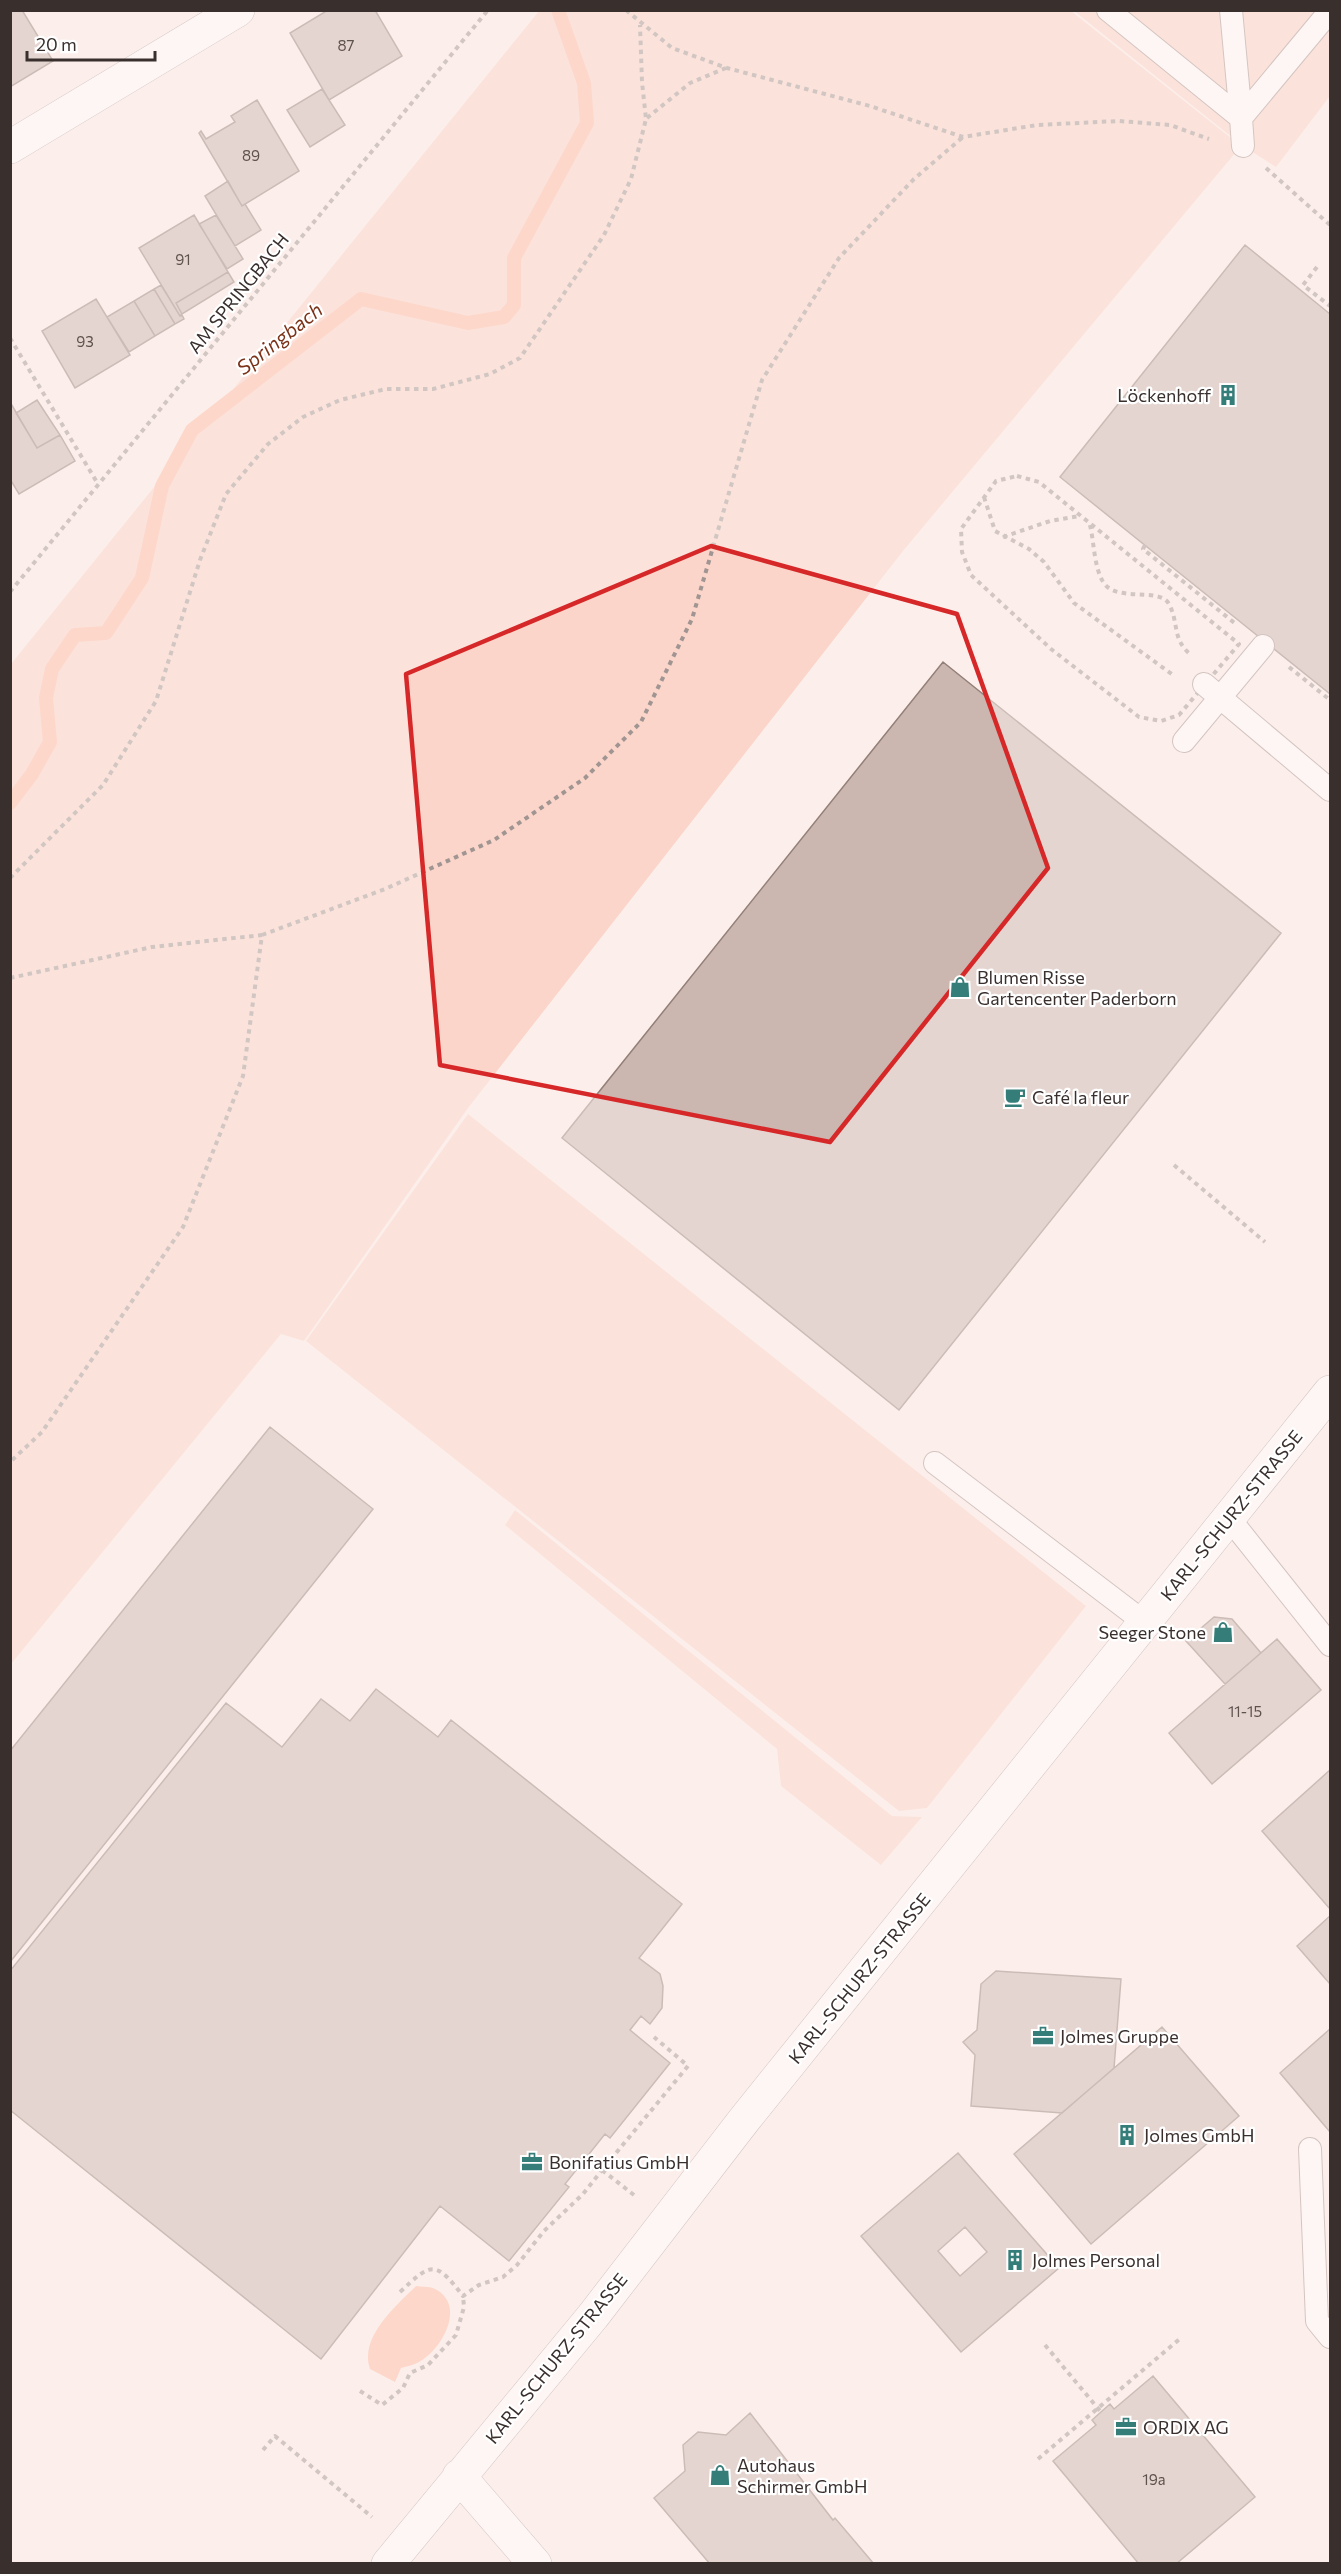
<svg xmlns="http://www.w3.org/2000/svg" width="1341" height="2574" font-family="Commissioner,sans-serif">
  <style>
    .green { fill: #fbd5c9 }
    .water { fill: #febaa3 }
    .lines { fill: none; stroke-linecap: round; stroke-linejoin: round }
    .stream { stroke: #febaa3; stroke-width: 14 }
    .building { fill: #cbb6b0; stroke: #927f78; stroke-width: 1.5; fill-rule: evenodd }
    .service-casing { stroke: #a6928c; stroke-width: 24 }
    .minor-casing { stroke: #a6928c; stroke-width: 34 }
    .path { stroke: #a09592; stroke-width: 4; stroke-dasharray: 4.5 4.5; stroke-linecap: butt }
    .service { stroke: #fff; stroke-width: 22 }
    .minor { stroke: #fff; stroke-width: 33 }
    .marked { fill: none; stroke: #d62828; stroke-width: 4.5; stroke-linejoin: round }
    .labels { text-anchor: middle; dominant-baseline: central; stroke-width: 4.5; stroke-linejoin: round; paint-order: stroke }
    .number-label { font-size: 15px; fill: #5e524e }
    .street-label { font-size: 18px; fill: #39302e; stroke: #fff }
    .poi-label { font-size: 18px; fill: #39302e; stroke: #fff; text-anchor: start }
    .water-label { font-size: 20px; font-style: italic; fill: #7b3218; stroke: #fff }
  </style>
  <rect width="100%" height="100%" fill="#fcefeb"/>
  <!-- green -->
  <path class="green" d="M 539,11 L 1071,11 L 1241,146 L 903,551 L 468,1108 L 304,1341 L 281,1334 L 11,1664 L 11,664 Z
    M 1074,11 L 1330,11 L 1330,96 L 1276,167 L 1243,146 Z
    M 468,1114 L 1086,1606 L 927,1808 L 899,1811 L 306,1341 Z
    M 515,1510 L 892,1816 L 922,1817 L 881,1865 L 781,1786 L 777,1749 L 505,1525 Z"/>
  <!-- water -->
  <path class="water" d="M 416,2286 C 422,2287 430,2286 435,2289 C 467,2305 442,2350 419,2362 C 414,2365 407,2366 401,2368 L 395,2382 L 370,2369 C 359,2337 396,2306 416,2286 Z"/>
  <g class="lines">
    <!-- stream -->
    <path class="stream" d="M 10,803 L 32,774 L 50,742 L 46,698 L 52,669 L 75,635 L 106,633 L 142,578 L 162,486 L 192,430 L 361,299 L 468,323 L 504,317 L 514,305 L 514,258 L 587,123 L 584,83 L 558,10"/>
  </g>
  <!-- building -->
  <path class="building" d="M 10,10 L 22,10 L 53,61 L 10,87 Z
    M 328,10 L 375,10 L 402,56 L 329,100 L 290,33 Z
    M 322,89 L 345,125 L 310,147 L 287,110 Z
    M 257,100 L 299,171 L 242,206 L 199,133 L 201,131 L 206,139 L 235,122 L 231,116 Z
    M 228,181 L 242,206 L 245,204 L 261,230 L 235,246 L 205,196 Z
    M 194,215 L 228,272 L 176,303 L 182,314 L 180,316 L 139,248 Z
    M 216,215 L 243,259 L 227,269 L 199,224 Z
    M 1245,245 L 1330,314 L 1330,694 L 1060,477 Z
    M 228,272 L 234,282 L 182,314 L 176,303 Z
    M 161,285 L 180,316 L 182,315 L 184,319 L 175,324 L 154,289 Z
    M 154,289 L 175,324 L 155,336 L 134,301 Z
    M 96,299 L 130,355 L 75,388 L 42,331 Z
    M 134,301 L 155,336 L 129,352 L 107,317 Z
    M 37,400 L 60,435 L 37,448 L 16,413 Z
    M 10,402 L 37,448 L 60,435 L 75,461 L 19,494 L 10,479 Z
    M 943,662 L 1281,933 L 899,1410 L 562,1138 Z
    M 270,1427 L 373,1509 L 10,1962 L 10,1751 Z
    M 1214,1617 L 1232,1619 L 1261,1653 L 1225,1684 L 1186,1641 Z
    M 1277,1639 L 1321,1690 L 1212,1784 L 1169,1733 Z
    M 376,1689 L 438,1737 L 451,1720 L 682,1904 L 639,1958 L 660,1974 L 663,1986 L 662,2008 L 650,2024 L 641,2016 L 630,2030 L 670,2063 L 610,2138 L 605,2134 L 565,2184 L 569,2187 L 509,2261 L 440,2206 L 321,2359 L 10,2110 L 10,1971 L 226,1703 L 282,1747 L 321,1699 L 350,1721 Z
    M 1330,1770 L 1330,1909 L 1262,1831 Z
    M 1330,1916 L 1330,1984 L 1297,1946 Z
    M 996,1971 L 1121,1979 L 1114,2068 L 1062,2113 L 971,2106 L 975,2055 L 963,2042 L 977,2030 L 981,1984 Z
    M 1162,2027 L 1239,2116 L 1091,2244 L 1014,2154 Z
    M 1330,2029 L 1330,2132 L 1280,2073 Z
    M 958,2153 L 1059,2268 L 961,2352 L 861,2236 ZM 965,2227 L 987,2252 L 960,2276 L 938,2251 Z
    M 1153,2376 L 1255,2497 L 1176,2564 L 1139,2564 L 1053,2461 L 1096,2425 L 1092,2420 L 1110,2404 L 1114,2409 Z
    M 750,2413 L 833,2520 L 835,2518 L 874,2564 L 710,2564 L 654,2498 L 685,2471 L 683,2445 L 698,2432 L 726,2435 Z"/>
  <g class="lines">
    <defs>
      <path id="service" d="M 1108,10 L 1241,118
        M 1231,10 L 1241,118
        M 1243,146 L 1241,118 L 1330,11
        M 1204,684 L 1330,790
        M 1184,741 L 1263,646
        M 935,1463 L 1144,1622
        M 1229,1518 L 1330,1645
        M 1310,2149 L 1317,2321 L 1330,2337"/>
      <path id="minor" d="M 10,147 L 238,10
        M 459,2476 L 535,2564
        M 388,2564 L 593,2316 L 744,2120 L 1330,1392"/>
    </defs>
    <!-- service casing -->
    <use href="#service" class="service-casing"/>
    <!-- minor casing -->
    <use href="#minor" class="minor-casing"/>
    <!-- path -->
    <path class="path" d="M 626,10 L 672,48 L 727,68 L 870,106 L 963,137 L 1037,125 L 1119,121 L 1170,125 L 1209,139
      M 647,118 L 690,83 L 726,68
      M 1266,168 L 1330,225
      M 1317,267 L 1303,285 L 1330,306
      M 10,338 L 98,484
      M 1017,476 L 1039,482 L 1239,644 L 1179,715 L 1161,721 L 1139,717 L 1051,649 L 971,575 L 962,552 L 961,529 L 996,481 Z
      M 984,497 L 995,531 L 1029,549 L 1044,562 L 1074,603 L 1173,675
      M 1090,525 C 1094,542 1094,565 1102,580 C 1113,604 1159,586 1169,604 C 1179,623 1172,639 1190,654
      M 1003,537 L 1050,521 L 1079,516
      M 1145,545 L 1143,549 L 1237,625
      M 10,592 L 488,10
      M 1289,667 L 1330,700
      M 10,878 L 103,785 L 156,701 L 200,560 L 226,494 L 268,444 L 303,417 L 340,400 L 386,389 L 433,389 L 490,374 L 520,358 L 604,235 L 631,179 L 646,119 L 642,82 L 640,25
      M 262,935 L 385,889 L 494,840 L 585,778 L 641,722 L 692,619 L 762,380 L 839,258 L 914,179 L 963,137
      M 10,978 L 152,947 L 262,935 L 243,1076 L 183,1227 L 42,1432 L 10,1462
      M 1174,1165 L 1265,1242
      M 634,2195 L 602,2170 L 688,2066 L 654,2037
      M 400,2292 C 431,2263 435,2259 463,2296 L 479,2285 L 503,2277 L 517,2265 L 544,2231 L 583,2194 L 602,2170
      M 1045,2345 L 1101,2412
      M 360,2391 L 382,2405 L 403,2388 L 410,2373 L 428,2365 L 456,2335 L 464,2307 L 463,2296
      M 263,2450 L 275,2436 L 372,2517
      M 1038,2459 L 1182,2337"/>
    <!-- service -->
    <use href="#service" class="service"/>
    <!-- minor -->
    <use href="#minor" class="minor"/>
  </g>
  <!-- marked area -->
  <path d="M0 0H1341V2574H0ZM 711,546 L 957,614 L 1048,868 L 830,1142 L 440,1065 L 406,674 Z" fill="#fcefeb" fill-opacity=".55" fill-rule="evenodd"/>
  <path class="marked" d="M 711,546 L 957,614 L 1048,868 L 830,1142 L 440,1065 L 406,674 Z"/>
  <!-- icons -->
  <defs>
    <symbol id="building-bare" viewBox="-9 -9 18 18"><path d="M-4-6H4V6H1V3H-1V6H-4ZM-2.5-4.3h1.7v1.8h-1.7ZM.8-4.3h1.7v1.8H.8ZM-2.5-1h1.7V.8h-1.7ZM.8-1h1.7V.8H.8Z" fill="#357d78" stroke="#fff" stroke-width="2.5" paint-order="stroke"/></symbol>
    <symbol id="shop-bare" viewBox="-9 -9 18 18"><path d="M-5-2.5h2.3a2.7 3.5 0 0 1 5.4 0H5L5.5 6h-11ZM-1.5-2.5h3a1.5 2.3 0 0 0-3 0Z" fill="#357d78" stroke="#fff" stroke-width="2.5" paint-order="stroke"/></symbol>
    <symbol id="cafe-bare" viewBox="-9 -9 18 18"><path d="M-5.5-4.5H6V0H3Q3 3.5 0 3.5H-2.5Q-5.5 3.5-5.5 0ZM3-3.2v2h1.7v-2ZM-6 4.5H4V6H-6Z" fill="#357d78" stroke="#fff" stroke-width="2.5" paint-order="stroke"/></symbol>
    <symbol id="office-bare" viewBox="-9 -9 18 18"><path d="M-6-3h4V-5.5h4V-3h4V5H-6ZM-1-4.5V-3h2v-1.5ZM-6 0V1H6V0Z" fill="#357d78" stroke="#fff" stroke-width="2.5" paint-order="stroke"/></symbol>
  </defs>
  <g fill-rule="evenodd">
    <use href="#building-bare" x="1213" y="380" width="30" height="30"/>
    <use href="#shop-bare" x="945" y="972" width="30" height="30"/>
    <use href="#cafe-bare" x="1000" y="1082" width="30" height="30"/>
    <use href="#shop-bare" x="1208" y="1617" width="30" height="30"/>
    <use href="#office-bare" x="1028" y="2021" width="30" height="30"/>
    <use href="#building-bare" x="1112" y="2120" width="30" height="30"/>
    <use href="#office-bare" x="517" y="2147" width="30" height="30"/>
    <use href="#building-bare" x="1000" y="2245" width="30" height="30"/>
    <use href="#office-bare" x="1111" y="2412" width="30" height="30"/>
    <use href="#shop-bare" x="705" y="2460" width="30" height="30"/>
  </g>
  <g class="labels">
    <!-- number labels -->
    <g class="number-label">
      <text x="346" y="45">87</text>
      <text x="251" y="155">89</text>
      <text x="183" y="259">91</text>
      <text x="85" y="341">93</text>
      <text x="1245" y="1711">11-15</text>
      <text x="1154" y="2479">19a</text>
    </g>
    <!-- street labels -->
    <g class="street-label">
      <text transform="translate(238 293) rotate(-51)">AM SPRINGBACH</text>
      <text transform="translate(1231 1515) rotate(-51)">KARL-SCHURZ-STRASSE</text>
      <text transform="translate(859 1978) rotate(-51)">KARL-SCHURZ-STRASSE</text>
      <text transform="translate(556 2358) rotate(-51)">KARL-SCHURZ-STRASSE</text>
    </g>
    <!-- poi labels -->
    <g class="poi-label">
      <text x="1211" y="395" text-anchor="end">Löckenhoff</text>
      <text x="977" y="977">Blumen Risse<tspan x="977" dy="21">Gartencenter Paderborn</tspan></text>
      <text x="1032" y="1097">Café la fleur</text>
      <text x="1206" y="1632" text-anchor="end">Seeger Stone</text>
      <text x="1060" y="2036">Jolmes Gruppe</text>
      <text x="1144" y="2135">Jolmes GmbH</text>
      <text x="549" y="2162">Bonifatius GmbH</text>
      <text x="1032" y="2260">Jolmes Personal</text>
      <text x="1143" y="2427">ORDIX AG</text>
      <text x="737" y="2465">Autohaus<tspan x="737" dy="21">Schirmer GmbH</tspan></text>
    </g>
    <!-- water labels -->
    <g class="water-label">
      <text transform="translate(279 338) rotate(-38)">Springbach</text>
    </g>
  </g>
  <!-- border -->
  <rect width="1341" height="2574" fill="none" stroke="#39302e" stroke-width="24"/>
  <!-- scale -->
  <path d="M27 51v9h128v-9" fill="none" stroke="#39302e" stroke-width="3"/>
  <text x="36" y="51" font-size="18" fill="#39302e" stroke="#ffffff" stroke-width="4.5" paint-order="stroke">20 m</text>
</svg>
